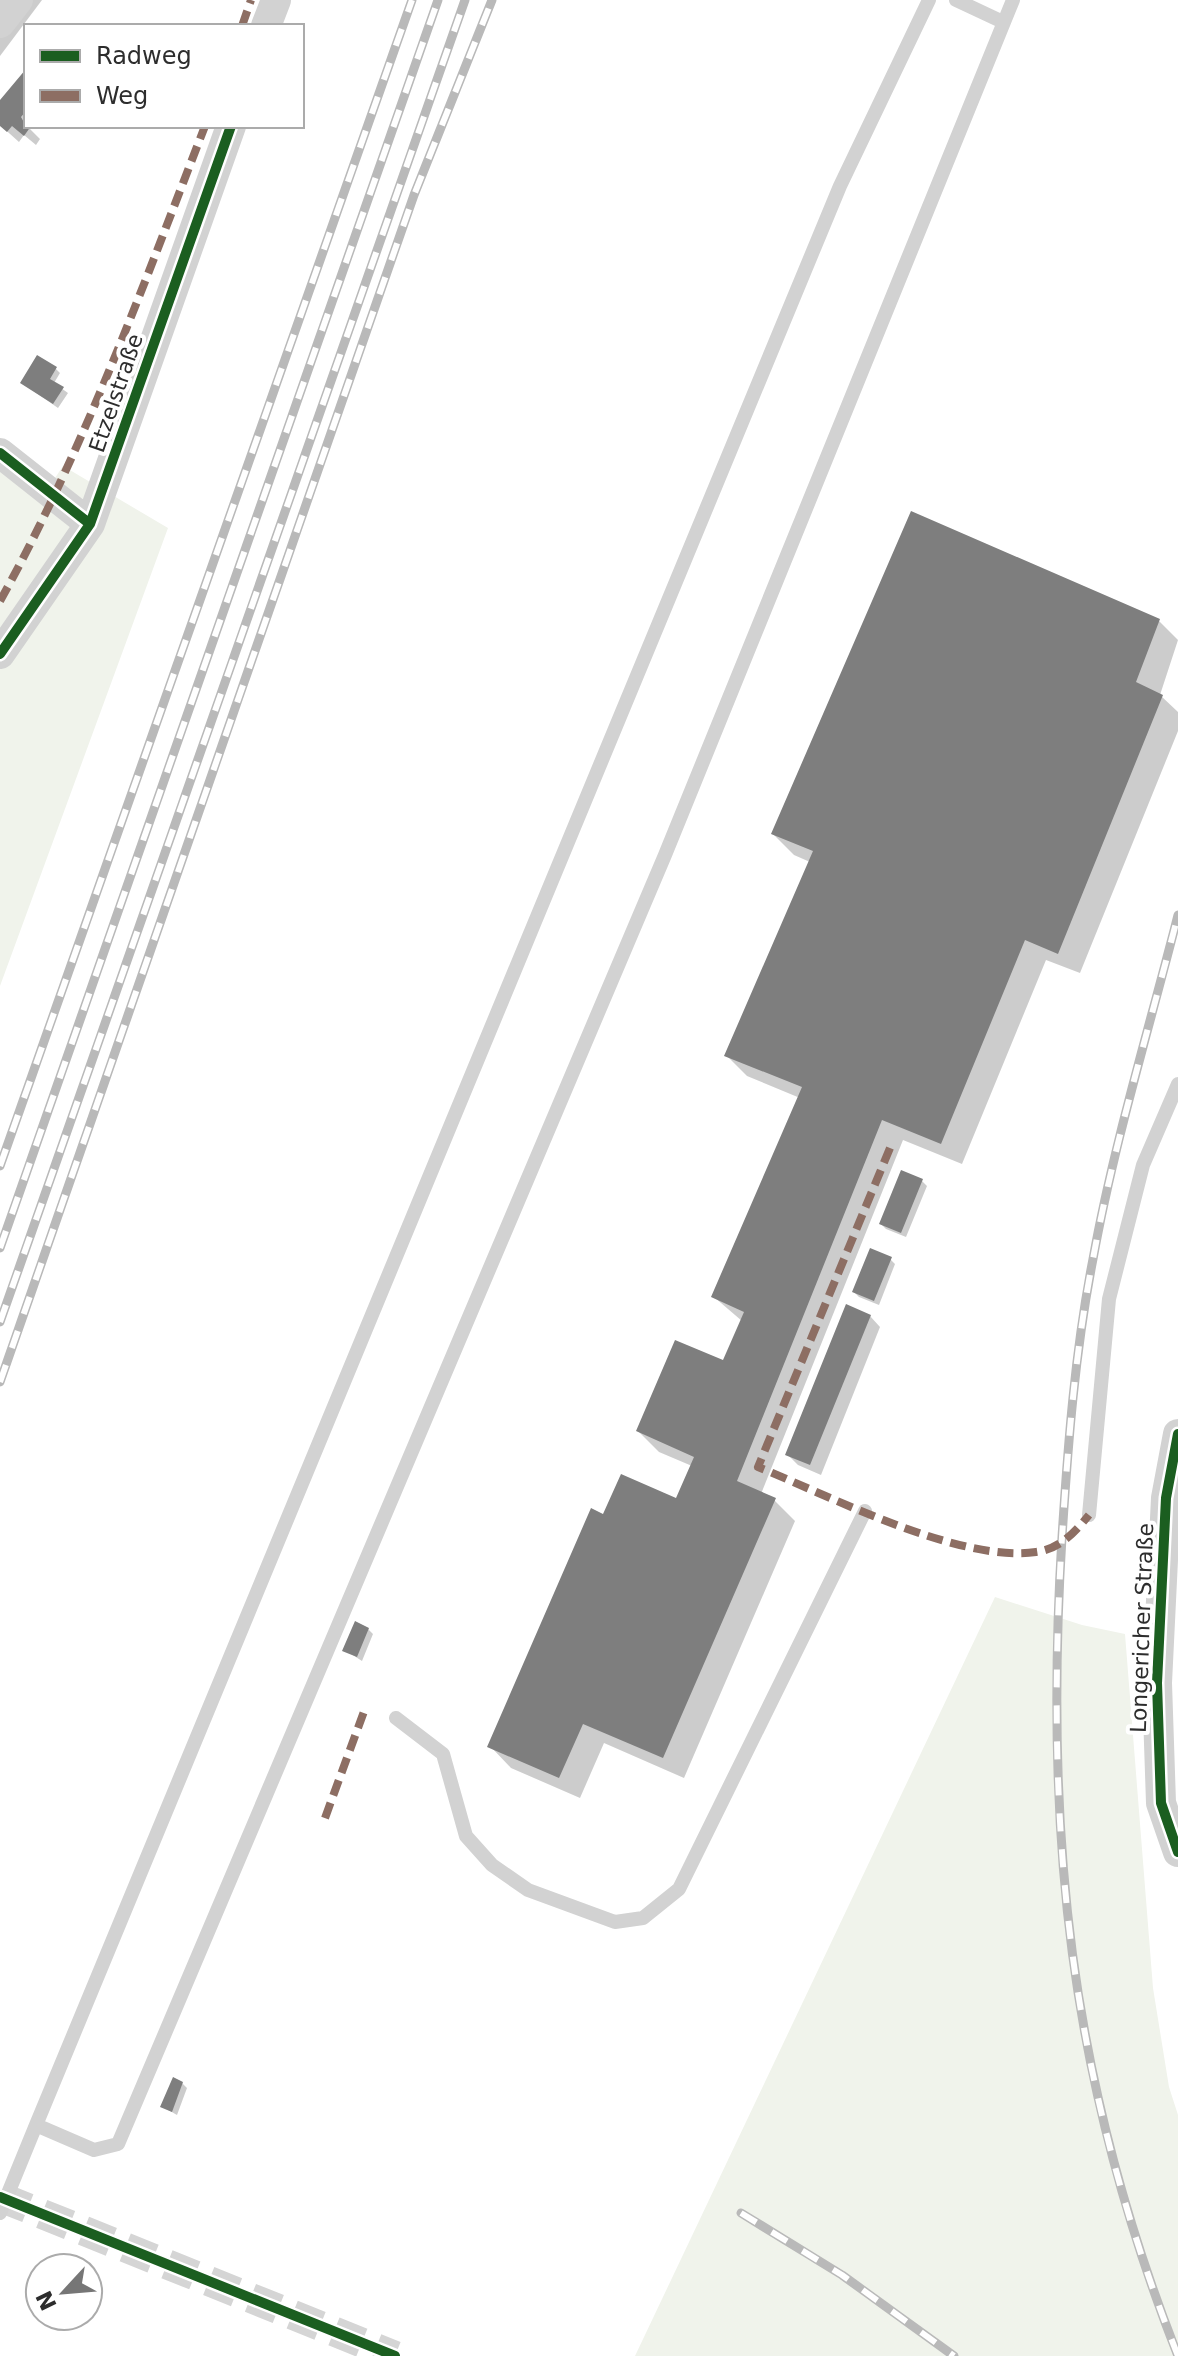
<svg xmlns="http://www.w3.org/2000/svg" width="1178" height="2356" font-family="'DejaVu Sans',sans-serif">
  <style>
    .green { fill: #f0f3eb }
    .shadow { fill: #0003 }
    .building { fill: #7e7e7e }
    .lines { fill: none; stroke-linecap: round; stroke-linejoin: round }
    .minor-tunnel { stroke: #d5d5d5; stroke-width: 30; stroke-dasharray: 30 15; stroke-linecap: butt }
    .service { stroke: #d2d2d2; stroke-width: 14 }
    .minor { stroke: #d2d2d2; stroke-width: 30 }
    .rail-casing { stroke: #b9b9b9; stroke-width: 9 }
    .rail { stroke: #fff; stroke-width: 6; stroke-dasharray: 18; stroke-linecap: butt }
    .quiet { stroke: #8d6e63; stroke-width: 8; stroke-dasharray: 16 8; stroke-linecap: butt }
    .cycleway-casing { stroke: #fff; stroke-width: 15 }
    .cycleway { stroke: #1b5e20; stroke-width: 10 }
    .labels { text-anchor: middle; dominant-baseline: central; stroke-width: 8; stroke-linejoin: round; paint-order: stroke }
    .street-label { font-size: 22px; fill: #2d2d2d; stroke: #fff }
  </style>
  <rect width="100%" height="100%" fill="#fff"/>
  <!-- green -->
  <path class="green" d="M 0,456 L 49,487 L 63,466 L 168,528 L 0,986 Z
    M 995,1597 L 1082,1625 L 1125,1634 L 1153,1988 L 1169,2087 L 1178,2115 L 1178,2356 L 635,2356 Z"/>
  <!-- shadow -->
  <path class="shadow" d="M 0,0 L 42,0 L 0,56 Z
    M 26,72 L 26,126 L 33,126 L 30,129 L 40,139 L 36,145 L 24,135 L 19,142 L 0,125 L 0,103 Z
    M 55,368 L 60,373 L 54,383 L 68,393 L 58,408 L 22,383 Z
    M 1159,621 L 1178,640 L 1160,695 L 1178,712 L 1178,731 L 1080,973 L 1046,960 L 962,1164 L 903,1140 L 761,1494 L 774,1500 L 795,1521 L 684,1778 L 604,1743 L 580,1798 L 511,1768 L 490,1746 L 677,1500 L 692,1466 L 659,1452 L 638,1431 L 724,1363 L 742,1321 L 714,1297 L 800,1098 L 747,1076 L 726,1055 L 810,862 L 794,855 L 773,834 Z
    M 922,1181 L 927,1186 L 906,1237 L 886,1229 L 881,1224 Z
    M 890,1259 L 895,1264 L 879,1305 L 859,1297 L 854,1292 Z
    M 870,1316 L 880,1327 L 821,1475 L 798,1465 L 787,1454 Z
    M 368,1629 L 373,1634 L 362,1661 L 345,1650 Z
    M 182,2083 L 187,2088 L 177,2115 L 163,2107 Z"/>
  <!-- building -->
  <path class="building" d="M 26,69 L 26,111 L 21,117 L 26,126 L 31,126 L 24,136 L 12,126 L 7,132 L 0,126 L 0,100 Z
    M 37,355 L 57,367 L 50,379 L 64,387 L 53,404 L 20,383 Z
    M 911,511 L 1160,619 L 1136,682 L 1163,695 L 1058,954 L 1025,940 L 941,1144 L 882,1120 L 737,1481 L 776,1498 L 663,1758 L 583,1724 L 559,1778 L 487,1747 L 591,1508 L 603,1514 L 621,1474 L 676,1498 L 694,1457 L 636,1431 L 675,1340 L 723,1360 L 744,1312 L 711,1297 L 802,1087 L 724,1056 L 813,851 L 771,834 Z
    M 901,1170 L 923,1179 L 901,1233 L 879,1224 Z
    M 870,1248 L 892,1257 L 874,1301 L 852,1292 Z
    M 846,1304 L 871,1315 L 810,1465 L 785,1455 Z
    M 355,1621 L 369,1628 L 357,1657 L 342,1651 Z
    M 173,2077 L 183,2082 L 172,2112 L 160,2107 Z"/>
  <g class="lines">
    <!-- minor-tunnel -->
    <path class="minor-tunnel" d="M 0,2197 L 395,2356"/>
    <!-- service -->
    <path class="service" d="M 956,0 L 1003,22
      M 1089,1515 L 1109,1299 L 1143,1165 L 1178,1084
      M 396,1718 L 443,1754 L 466,1836 L 492,1865 L 528,1890 L 615,1922 L 643,1918 L 679,1889 L 865,1511
      M 36,2125 L 840,186 L 929,0
      M 0,2213 L 36,2125 L 94,2150 L 118,2144 L 665,855 L 1013,0"/>
    <!-- minor -->
    <path class="minor" d="M 0,23 L 18,0
      M 266,26 L 276,0
      M 0,453 L 90,524
      M 0,654 L 90,524 L 231,126
      M 1178,1434 L 1166,1498 L 1157,1683 L 1161,1803 L 1178,1852"/>
    <defs>
      <path id="rail" d="M 0,1166 L 412,0
        M 0,1248 L 438,0
        M 0,1322 L 465,0
        M 0,1382 L 414,195 L 492,0
        M 741,2213 L 842,2275 L 954,2356
        M 1178,2356 C 1069,2080 1044,1831 1062,1537 C 1068,1444 1075,1351 1093,1259 C 1114,1143 1149,1029 1178,915"/>
    </defs>
    <!-- rail casing -->
    <use href="#rail" class="rail-casing"/>
    <!-- rail -->
    <use href="#rail" class="rail"/>
    <!-- quiet -->
    <path class="quiet" d="M 242,26 L 251,0
      M 0,601 C 84,450 143,286 205,126
      M 890,1148 L 758,1467 C 830,1496 959,1563 1036,1552 C 1060,1549 1075,1532 1089,1515
      M 325,1818 L 366,1706"/>
    <defs>
      <path id="cycleway" d="M 0,453 L 90,524
        M 0,654 L 90,524 L 231,126
        M 1178,1434 L 1166,1498 L 1157,1683 L 1161,1803 L 1178,1852
        M 0,2197 L 395,2356"/>
    </defs>
    <!-- cycleway casing -->
    <use href="#cycleway" class="cycleway-casing"/>
    <!-- cycleway -->
    <use href="#cycleway" class="cycleway"/>
  </g>
  <g class="labels">
    <!-- street labels -->
    <g class="street-label">
      <text transform="translate(116 393) rotate(-71)">Etzelstraße</text>
      <text transform="translate(1142 1628) rotate(-88)">Longericher Straße</text>
    </g>
  </g>
  <!-- legend -->
  <rect x="24" y="24" width="280" height="104" fill="#ffffff" stroke="#ababab" stroke-width="2"/>
  <rect x="40" y="50" width="40" height="12" fill="#1b5e20" stroke="#ababab" stroke-width="2"/>
  <text x="96" y="64" font-size="24" fill="#2d2d2d">Radweg</text>
  <rect x="40" y="90" width="40" height="12" fill="#8d6e63" stroke="#ababab" stroke-width="2"/>
  <text x="96" y="104" font-size="24" fill="#2d2d2d">Weg</text>
  <!-- north arrow -->
  <g transform="translate(64 2292) rotate(244)"><circle r="38" fill="#ffffff" stroke="#ababab" stroke-width="2"/>
  <path d="M0-6L14 30L0 20L-14 30Z" fill="#767676"/>
  <text y="-12" font-size="22" font-weight="bold" text-anchor="middle" fill="#2d2d2d">N</text>
  </g>
</svg>
